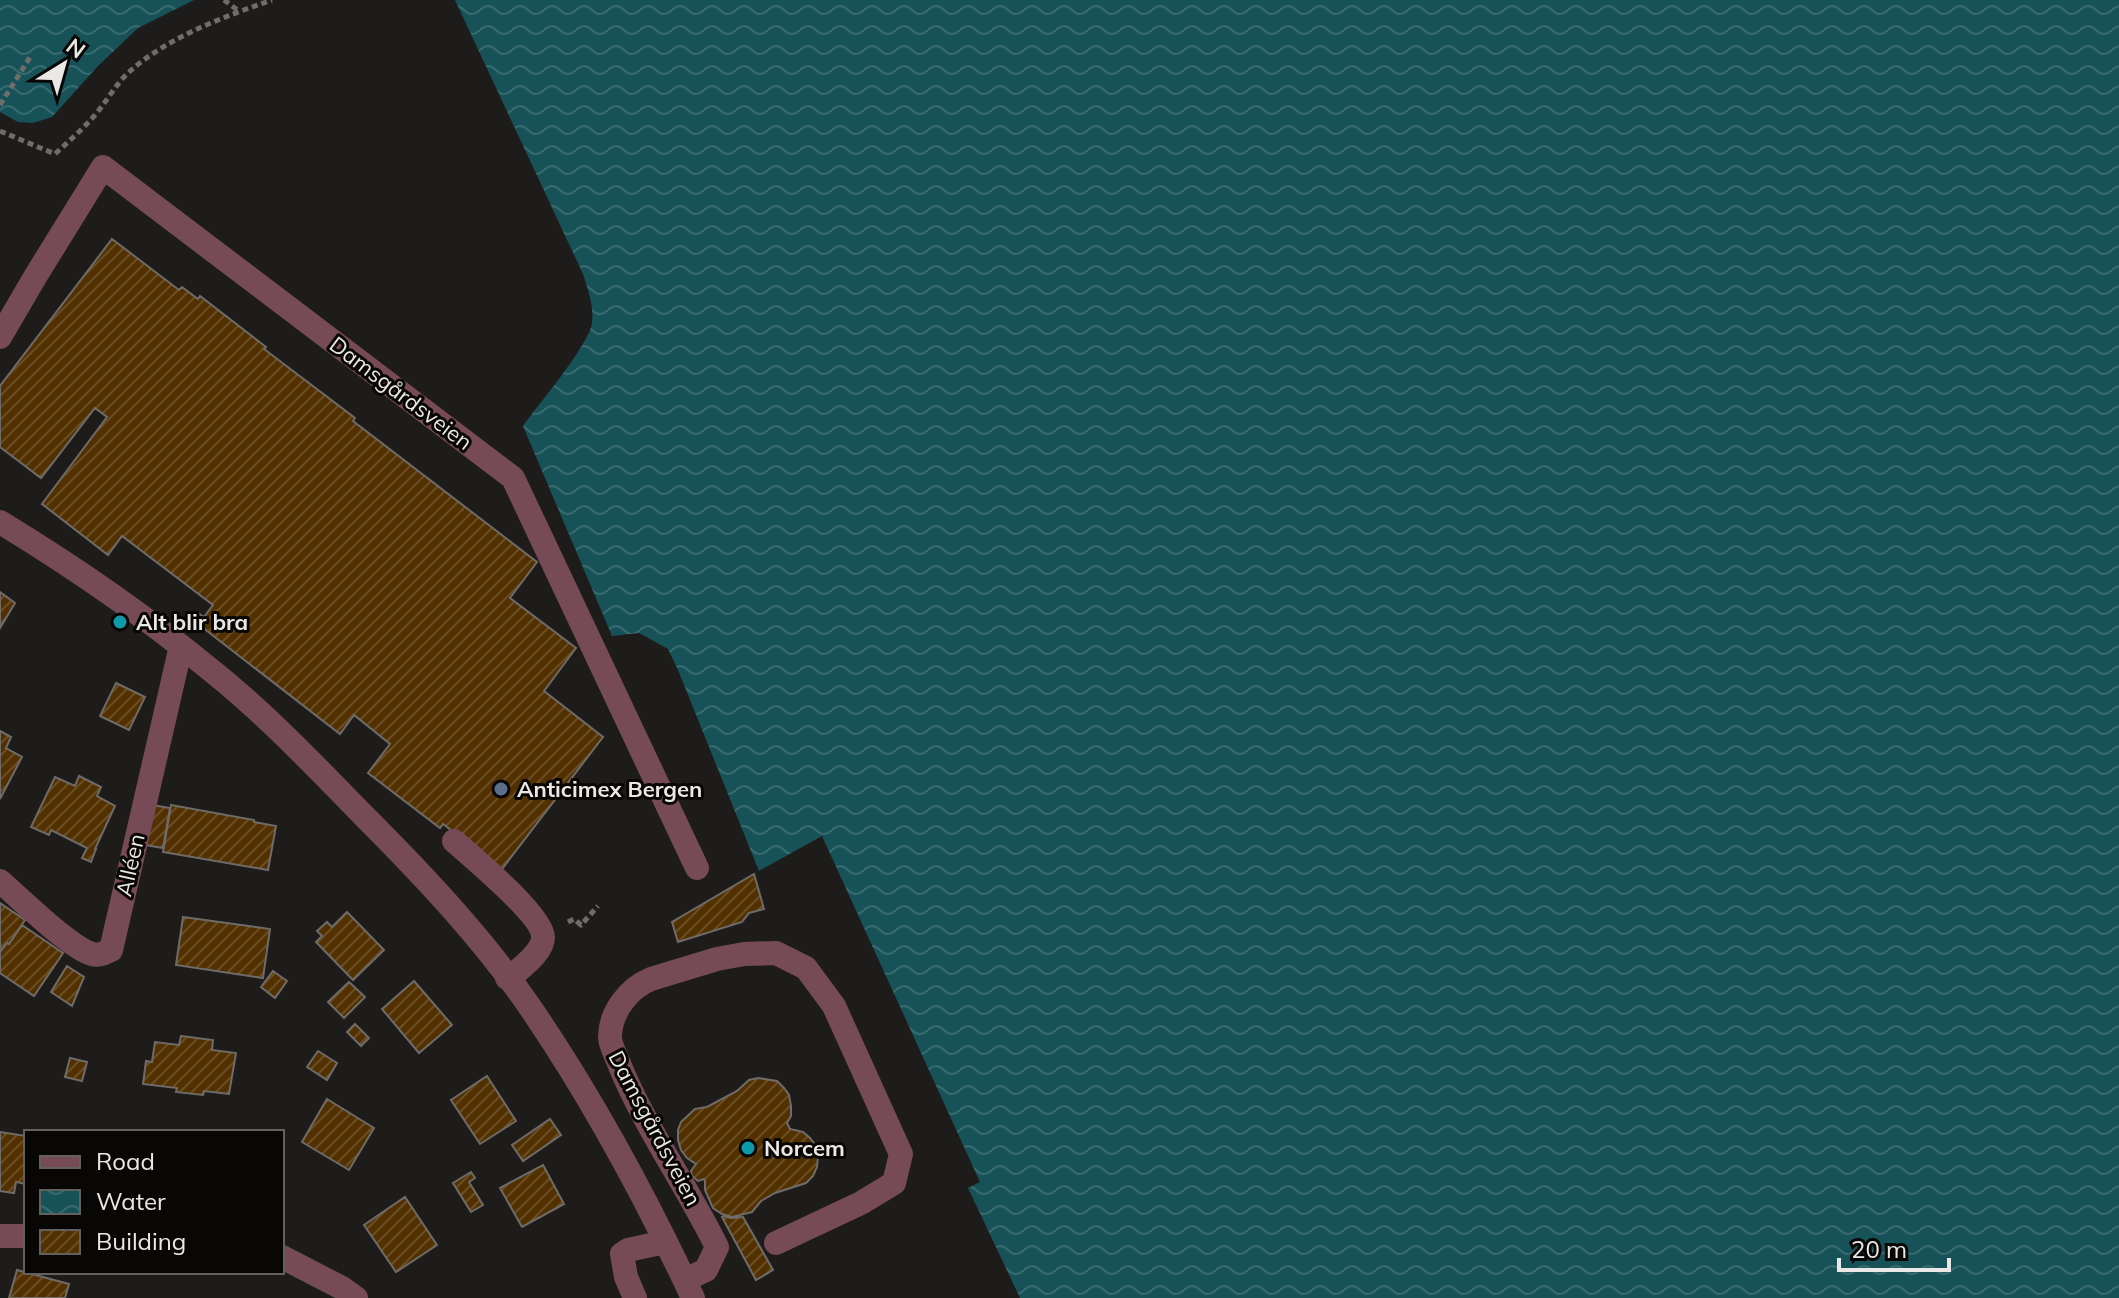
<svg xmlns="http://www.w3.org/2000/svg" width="2119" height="1298" font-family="Mulish,sans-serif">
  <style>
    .water { fill: url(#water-waves) }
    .building { fill: url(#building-hatch); stroke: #6e6b68; stroke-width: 2 }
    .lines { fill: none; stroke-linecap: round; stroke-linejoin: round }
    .path { stroke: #6f6d6b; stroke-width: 5; stroke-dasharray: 6 4; stroke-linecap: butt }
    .minor { stroke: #764a56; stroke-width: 24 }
    .culture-dot { fill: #0f9aa8; stroke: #080706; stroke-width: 3 }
    .service-dot { fill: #5c6f8a; stroke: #080706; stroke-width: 3 }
    .labels { text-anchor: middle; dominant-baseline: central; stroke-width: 6; stroke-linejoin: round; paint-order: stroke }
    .street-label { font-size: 22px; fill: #e9e8e6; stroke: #080706 }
    .poi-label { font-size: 22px; font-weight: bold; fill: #e9e8e6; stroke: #080706; text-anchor: start }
  </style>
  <defs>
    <pattern id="water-waves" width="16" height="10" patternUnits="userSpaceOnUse" patternTransform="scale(2)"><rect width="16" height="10" fill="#165258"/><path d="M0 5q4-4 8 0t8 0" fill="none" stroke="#386b70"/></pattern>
    <pattern id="building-hatch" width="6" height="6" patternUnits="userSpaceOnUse" patternTransform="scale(2)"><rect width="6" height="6" fill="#523000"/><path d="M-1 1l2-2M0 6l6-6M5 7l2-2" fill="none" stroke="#6b4e25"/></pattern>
  </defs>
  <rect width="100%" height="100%" fill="#1e1c1a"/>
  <!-- water -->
  <path class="water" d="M 0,0 L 194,0 L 138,28 L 98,66 L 52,117 L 33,123 L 18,122 L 0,112 Z
    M 455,0 L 2119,0 L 2119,1298 L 1020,1298 L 968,1188 L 980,1182 L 822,836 L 759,871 L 678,670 L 668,649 L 639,633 L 612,636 L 523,426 C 538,405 589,345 592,323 C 594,305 588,290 583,274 Z"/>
  <!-- building -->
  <path class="building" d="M 112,239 L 179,290 L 182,287 L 198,299 L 200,296 L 266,347 L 264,349 L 355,418 L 353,421 L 537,562 L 510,598 L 576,648 L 544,691 L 603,737 L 502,869 L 443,824 L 440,828 L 368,773 L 390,744 L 354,715 L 340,734 L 198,624 L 199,623 L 194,618 L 198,613 L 204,617 L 213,605 L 122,536 L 108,555 L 42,504 L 107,417 L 95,408 L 41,478 L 0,447 L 0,386 Z
    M 0,592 L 15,603 L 0,628 Z
    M 116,683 L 145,697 L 129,730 L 100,716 Z
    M 0,731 L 11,737 L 6,748 L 22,757 L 0,799 Z
    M 79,776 L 101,787 L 97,796 L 115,806 L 95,849 L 96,849 L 91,862 L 82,858 L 87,848 L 51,830 L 49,835 L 31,827 L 55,777 L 75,786 Z
    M 152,805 L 170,808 L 163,848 L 145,845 Z
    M 171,805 L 254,820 L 254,822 L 276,826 L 268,870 L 163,852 Z
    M 754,874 L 764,909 L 749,913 L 742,922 L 678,942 L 672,922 Z
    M 0,903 L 25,920 L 9,944 L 7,943 L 0,952 Z
    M 347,912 L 384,950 L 353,980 L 316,942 L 322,936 L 317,931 L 327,922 L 332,927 Z
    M 183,917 L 270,929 L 263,978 L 176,965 Z
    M 22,925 L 63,953 L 34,996 L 0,973 L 0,952 L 7,943 L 9,944 Z
    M 67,966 L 84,977 L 72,1006 L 51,992 Z
    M 273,971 L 287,981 L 275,998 L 261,987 Z
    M 414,981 L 452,1025 L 419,1053 L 382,1009 Z
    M 349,982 L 365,997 L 344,1018 L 328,1002 Z
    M 355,1024 L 369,1038 L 361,1046 L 347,1032 Z
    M 181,1036 L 213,1040 L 212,1050 L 236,1053 L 229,1094 L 204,1091 L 203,1095 L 176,1092 L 177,1088 L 143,1084 L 146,1061 L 152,1062 L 155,1042 L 179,1045 Z
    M 318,1051 L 337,1063 L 327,1080 L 307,1067 Z
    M 70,1058 L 87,1062 L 82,1081 L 65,1077 Z
    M 487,1076 L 516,1121 L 480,1144 L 451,1100 Z
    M 758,1078 L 777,1081 L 784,1088 L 789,1095 L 791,1106 L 791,1116 L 787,1123 L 790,1129 L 803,1132 L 810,1138 L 816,1146 L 818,1156 L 817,1167 L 813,1176 L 806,1183 L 775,1193 L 761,1201 L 752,1212 L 732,1217 L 722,1214 L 713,1208 L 705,1190 L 705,1181 L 704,1179 L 698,1181 L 692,1176 L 691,1171 L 696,1164 L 687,1158 L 681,1150 L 678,1140 L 678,1130 L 681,1122 L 695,1109 L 707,1107 L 737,1091 L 749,1080 Z
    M 327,1099 L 374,1128 L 349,1170 L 302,1142 Z
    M 550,1119 L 561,1135 L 523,1161 L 512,1145 Z
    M 0,1132 L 26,1136 L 26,1184 L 16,1182 L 14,1193 L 0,1191 Z
    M 543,1165 L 564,1204 L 522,1227 L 500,1188 Z
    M 471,1172 L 475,1178 L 469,1182 L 483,1205 L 471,1212 L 453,1183 Z
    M 405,1197 L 437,1245 L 396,1272 L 364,1225 Z
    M 724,1216 L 731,1218 L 743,1217 L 773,1270 L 756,1280 L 722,1217 Z
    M 17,1270 L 69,1284 L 65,1298 L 9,1298 Z"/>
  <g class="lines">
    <!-- path -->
    <path class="path" d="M 224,0 L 239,11
      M 0,105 L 32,54
      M 0,131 L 55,154 C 69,141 83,129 95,115 C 107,101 116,84 129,72 C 168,37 223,17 272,0
      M 568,922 L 574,919 L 581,925 L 598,906"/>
    <!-- minor -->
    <path class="minor" d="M 0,337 L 35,277 L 103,167 L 513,478 L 697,868
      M 0,522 C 74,567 145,616 212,671 C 267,715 316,767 365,817 C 425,877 487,943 534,1013 C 595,1103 647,1200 693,1298
      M 454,841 C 471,856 543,916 543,937 C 543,952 523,966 513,975 L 507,978
      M 0,881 C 21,899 69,947 92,954 C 100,956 104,953 111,950 L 181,646
      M 0,1236 L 26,1236
      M 282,1257 L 342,1288 L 356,1298
      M 685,1280 L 706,1270 L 717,1247 C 687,1186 646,1129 620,1066 C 617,1057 610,1046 610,1037 C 610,1012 629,988 651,979 L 717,959 L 744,954 L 776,953 L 806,968 L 834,1006 L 901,1154 L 894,1183 L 861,1203 L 776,1243
      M 635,1298 L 626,1277 L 622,1254 L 628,1250 L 665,1242"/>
  </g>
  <!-- markers -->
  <g class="culture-dot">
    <circle cx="120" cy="622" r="8"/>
    <circle cx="748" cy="1148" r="8"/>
  </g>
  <circle class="service-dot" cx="501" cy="789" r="8"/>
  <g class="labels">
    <!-- street labels -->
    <g class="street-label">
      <text transform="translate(401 393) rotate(37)">Damsgårdsveien</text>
      <text transform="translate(130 865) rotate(-77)">Alléen</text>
      <text transform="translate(655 1128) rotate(62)">Damsgårdsveien</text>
    </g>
    <!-- poi labels -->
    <g class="poi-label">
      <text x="136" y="622">Alt blir bra</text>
      <text x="517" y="789">Anticimex Bergen</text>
      <text x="764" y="1148">Norcem</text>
    </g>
  </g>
  <!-- legend -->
  <rect x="24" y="1130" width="260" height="144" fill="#080706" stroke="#626160" stroke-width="2"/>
  <rect x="40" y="1156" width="40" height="12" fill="#764a56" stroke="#626160" stroke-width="2"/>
  <text x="96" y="1170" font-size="24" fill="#e9e8e6">Road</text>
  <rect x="40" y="1190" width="40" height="24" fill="url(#water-waves)" stroke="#626160" stroke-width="2"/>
  <text x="96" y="1210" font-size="24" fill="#e9e8e6">Water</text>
  <rect x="40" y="1230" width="40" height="24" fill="url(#building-hatch)" stroke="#626160" stroke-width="2"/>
  <text x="96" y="1250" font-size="24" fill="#e9e8e6">Building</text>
  <!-- north arrow -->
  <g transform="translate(64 64) rotate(37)" stroke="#080706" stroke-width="6" paint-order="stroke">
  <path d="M0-6L14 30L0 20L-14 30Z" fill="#e9e8e6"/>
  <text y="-12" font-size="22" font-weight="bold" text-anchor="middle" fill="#e9e8e6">N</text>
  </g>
  <!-- scale -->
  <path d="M1839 1258v12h110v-12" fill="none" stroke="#e9e8e6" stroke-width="4"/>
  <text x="1851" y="1258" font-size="24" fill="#e9e8e6" stroke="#080706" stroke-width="6" paint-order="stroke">20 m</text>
</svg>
